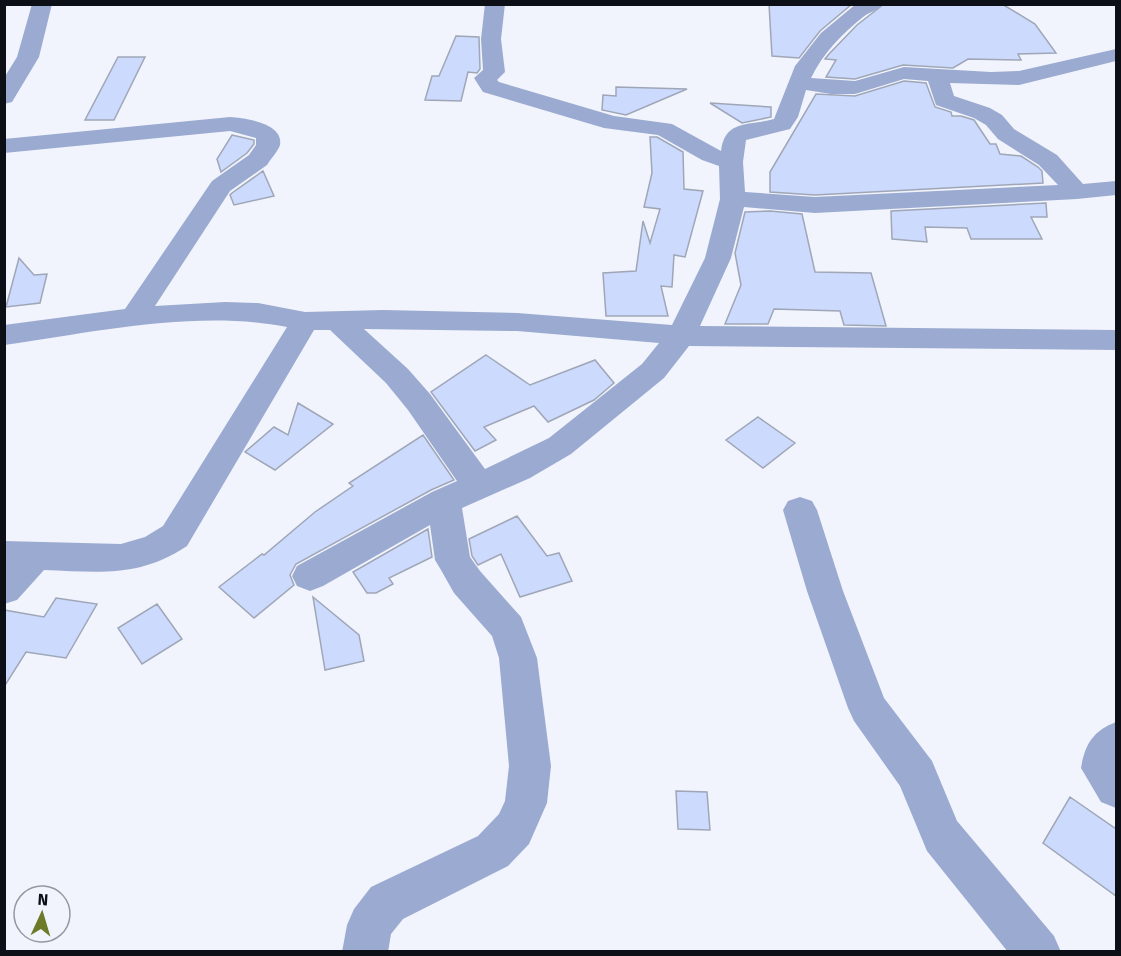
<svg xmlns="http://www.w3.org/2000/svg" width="1121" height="956" font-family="'Fira Sans',sans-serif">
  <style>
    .building { fill: #ccdafd; stroke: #9fa6b7; stroke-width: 1.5 }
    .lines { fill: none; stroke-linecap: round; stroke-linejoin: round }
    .minor { fill: #9baad0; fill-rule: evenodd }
  </style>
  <rect width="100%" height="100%" fill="#f1f4fc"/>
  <!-- building -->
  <path class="building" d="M 769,4 L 852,4 L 820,31 L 799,58 L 772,56 Z
    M 884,4 L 1002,4 L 1035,24 L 1056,53 L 1018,54 L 1021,60 L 968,59 L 953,68 L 903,65 L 855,79 L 826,77 L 836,60 L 825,59 L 829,54 L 857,25 Z
    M 456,36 L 479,37 L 480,69 L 477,73 L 468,72 L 461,101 L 425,100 L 432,76 L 439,76 Z
    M 118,57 L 145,57 L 114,120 L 85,120 Z
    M 904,81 L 926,83 L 935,107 L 951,112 L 952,116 L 961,116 L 974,120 L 990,144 L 996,144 L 1000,154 L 1021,156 L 1038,167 L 1042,171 L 1043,183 L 815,195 L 770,192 L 770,172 L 816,94 L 855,96 Z
    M 616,87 L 687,89 L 626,115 L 602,110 L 603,95 L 616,96 Z
    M 710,103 L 771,107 L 771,117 L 742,123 Z
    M 232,135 L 254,140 L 254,144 L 247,153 L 221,172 L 217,159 Z
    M 650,137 L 657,137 L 683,152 L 684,189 L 703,191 L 685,257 L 674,255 L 672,287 L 661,286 L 668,316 L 606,316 L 603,273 L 636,271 L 643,221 L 650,243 L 660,209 L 644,207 L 652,173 Z
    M 263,171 L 274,196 L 234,205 L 230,195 L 232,193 Z
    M 1046,203 L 1047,217 L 1031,217 L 1042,239 L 971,239 L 967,228 L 925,227 L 927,242 L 892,239 L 891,211 Z
    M 770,211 L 802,214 L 815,272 L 871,273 L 886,326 L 844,325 L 840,311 L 774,309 L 768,324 L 725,324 L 741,285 L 735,253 L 745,212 Z
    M 19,258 L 34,275 L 47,274 L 40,303 L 6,307 Z
    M 486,355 L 530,385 L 595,360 L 614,383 L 594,400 L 548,422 L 534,406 L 484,427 L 496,440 L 475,451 L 431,392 Z
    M 298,403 L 333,424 L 275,470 L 245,452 L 274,427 L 288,435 Z
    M 758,417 L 795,443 L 763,468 L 726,440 Z
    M 423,435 L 454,480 L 431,490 L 296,564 L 290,575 L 294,585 L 254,618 L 219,587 L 262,554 L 264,555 L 315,512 L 353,486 L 349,483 Z
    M 517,516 L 547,556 L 559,553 L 572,581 L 520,597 L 501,554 L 478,565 L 472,556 L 469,539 Z
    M 428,529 L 432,557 L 389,578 L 393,584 L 376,593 L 367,593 L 353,572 Z
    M 313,597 L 359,635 L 364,661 L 325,670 Z
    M 56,598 L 97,604 L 66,658 L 26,652 L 4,687 L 4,610 L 44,617 Z
    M 157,604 L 182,639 L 142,664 L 118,628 Z
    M 676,791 L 707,792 L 710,830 L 678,829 Z
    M 1070,797 L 1116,829 L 1116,896 L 1043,843 Z"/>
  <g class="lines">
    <!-- minor -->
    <path class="minor" d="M 32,4 L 52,4 L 39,57 L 12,102 L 4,104 L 4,78 L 17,57 Z
      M 485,4 L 505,4 L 501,39 L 505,72 L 497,80 L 499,82 L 614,116 L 672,124 L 721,151 C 725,119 749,126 774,119 L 795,66 L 821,33 L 856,4 L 882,4 C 878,11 869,12 863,17 C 842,34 823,53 811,78 L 855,81 L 904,67 L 991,72 L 1019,71 L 1116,49 L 1116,61 L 1019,85 L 950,83 L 954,96 L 990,108 L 1002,115 L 1014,129 L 1057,155 L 1083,184 L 1116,181 L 1116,195 L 1077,199 L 815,213 L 744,207 L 731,258 L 700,326 L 1116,330 L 1116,350 L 689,346 L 664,378 L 571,454 L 530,478 L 462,508 L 470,557 L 480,571 L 521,617 L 537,658 L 551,766 L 547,803 L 529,844 L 508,866 L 403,919 L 391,934 L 388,952 L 342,952 L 347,925 L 354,909 L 371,887 L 478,836 L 499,814 L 505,801 L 509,766 L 499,658 L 492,636 L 454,593 L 441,570 L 435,560 L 430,525 L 323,586 L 310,591 L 297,586 L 292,576 L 297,566 L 432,492 L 457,481 L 408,410 L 386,383 L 330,330 L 314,330 L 187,546 C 139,578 99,572 44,570 L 17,600 L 4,604 L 4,541 L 121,544 L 145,537 L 163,526 L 287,327 C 197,309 95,332 4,345 L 4,325 L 125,309 L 212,181 L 249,155 L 256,145 L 256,138 L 230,131 L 4,153 L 4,139 L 230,117 C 245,118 284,123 280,145 C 278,151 270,160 267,165 L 230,191 L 155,306 L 225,302 L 258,303 L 305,312 L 383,310 L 517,313 L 672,325 L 705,258 L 720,199 L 719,166 L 702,160 L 658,135 L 604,128 L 483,92 L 474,78 L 483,70 L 481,39 ZM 904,79 L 928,81 L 936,105 L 974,118 L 986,125 L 998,139 L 1039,165 L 1058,185 L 815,197 L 745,192 L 743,162 L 746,140 L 790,129 L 798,117 L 806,90 L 831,94 L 855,94 ZM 364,329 L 517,331 L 659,343 L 642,364 L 549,438 L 485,469 L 430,394 L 408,369 Z
      M 800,497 L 812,501 L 817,510 L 843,591 L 884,698 L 932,761 L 957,821 L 1054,936 L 1061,952 L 1008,952 L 927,851 L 900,786 L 854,721 L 848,708 L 807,591 L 783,510 L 788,501 Z
      M 1116,722 L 1116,808 L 1101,802 L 1081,768 C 1085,744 1093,731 1116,722 Z"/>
  </g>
  <!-- border -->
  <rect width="1121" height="956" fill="none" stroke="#0c0f15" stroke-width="12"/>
  <!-- north arrow -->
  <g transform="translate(42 914) rotate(4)"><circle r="28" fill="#f1f4fc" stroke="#9598a0" stroke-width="1.5"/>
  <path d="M0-4.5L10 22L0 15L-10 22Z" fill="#6d7b28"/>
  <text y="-9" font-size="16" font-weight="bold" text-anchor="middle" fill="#0c0f15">N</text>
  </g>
</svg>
